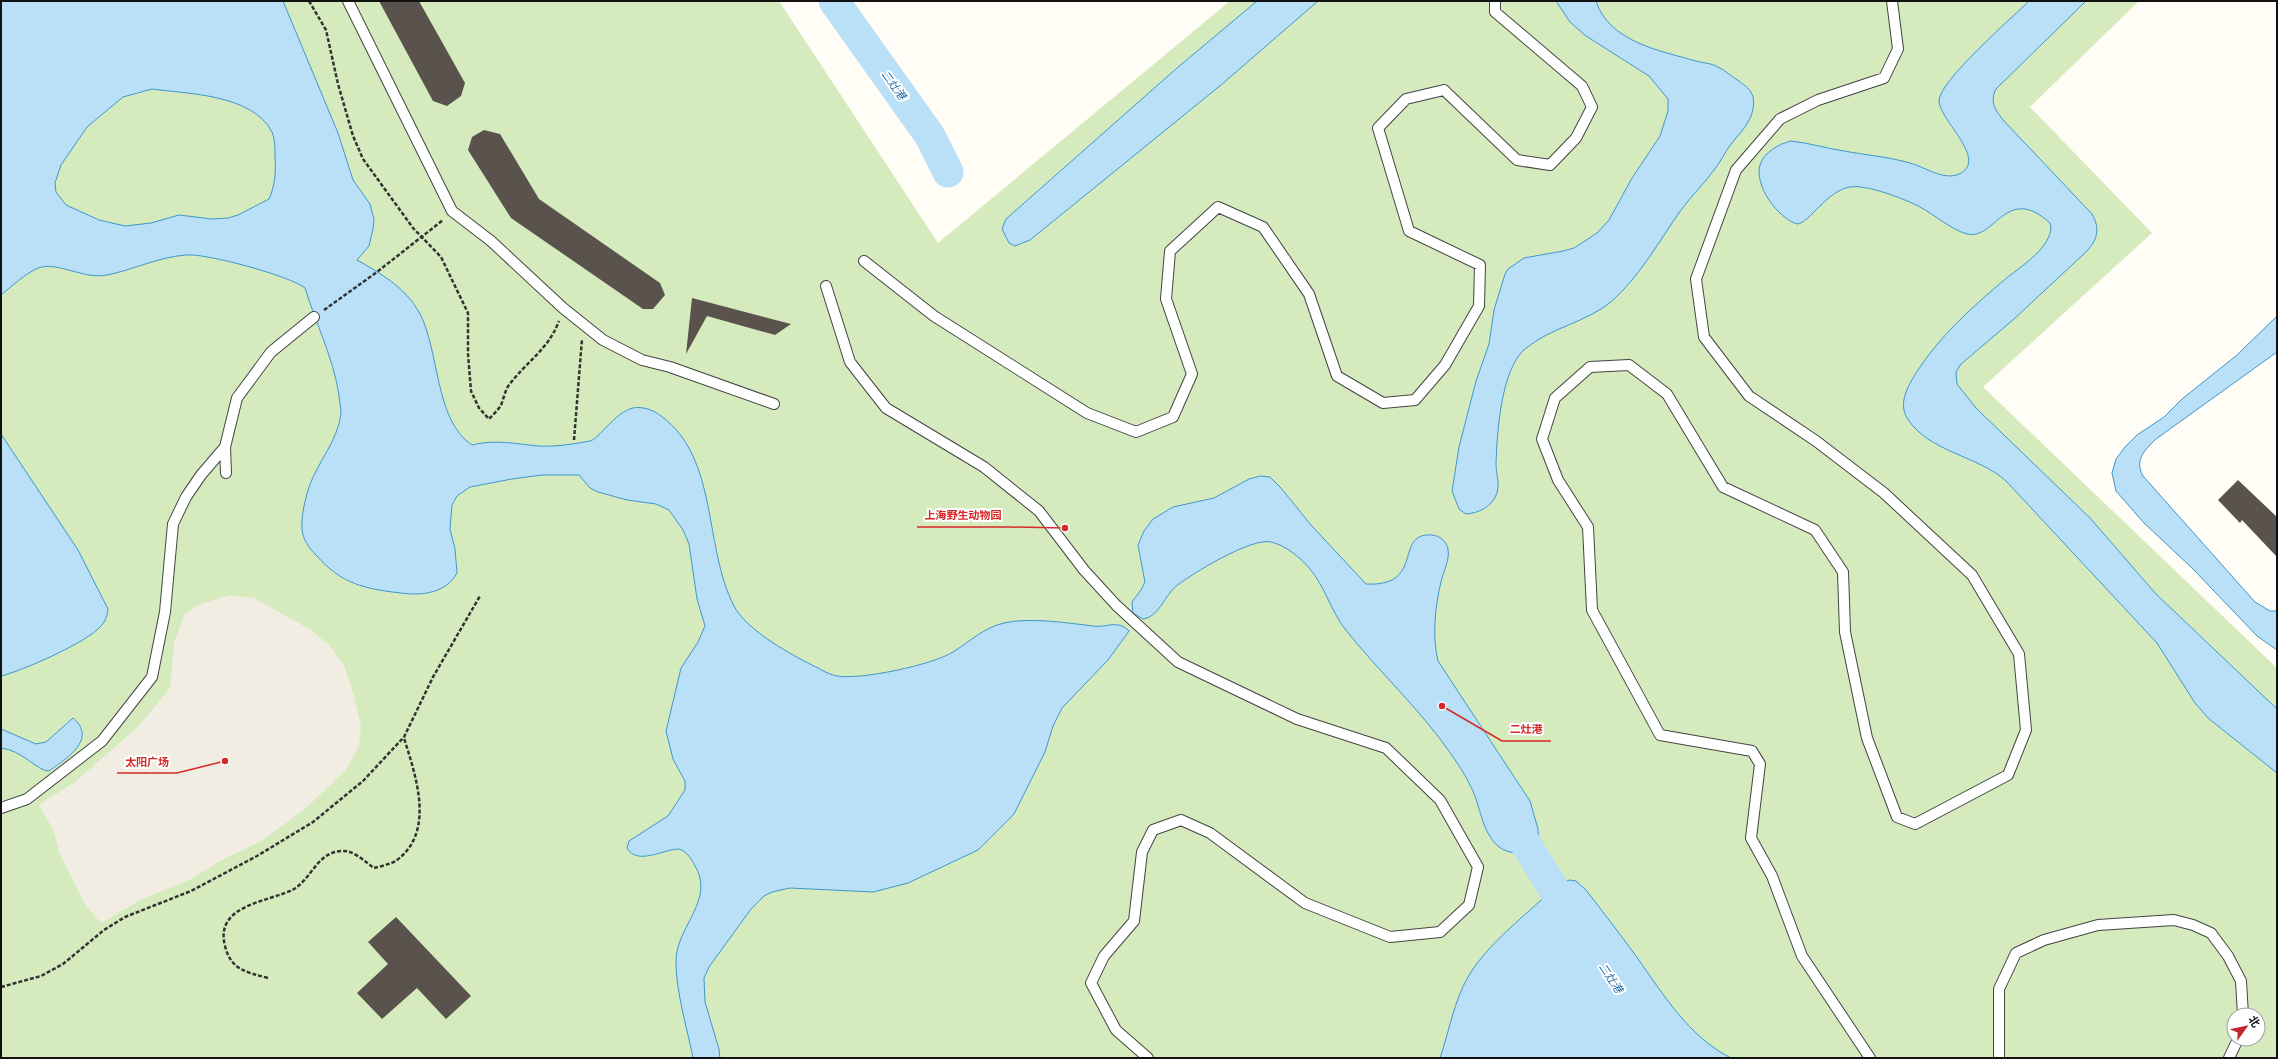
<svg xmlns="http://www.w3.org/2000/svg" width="2278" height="1059" font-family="Lora,'Noto Sans SC',serif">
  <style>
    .green { fill: #d5ebbd; fill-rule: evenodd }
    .plaza { fill: #f1ede2 }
    .water { fill: #b9e0f7; stroke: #3f96cf; fill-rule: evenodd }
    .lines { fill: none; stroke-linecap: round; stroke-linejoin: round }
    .river { stroke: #b9e0f7; stroke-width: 31 }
    .building { fill: #5a524d }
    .lane-casing { stroke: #444; stroke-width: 12 }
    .path { stroke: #333; stroke-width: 2.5; stroke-dasharray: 4 2; stroke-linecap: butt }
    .lane { stroke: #fff; stroke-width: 10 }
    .labels { text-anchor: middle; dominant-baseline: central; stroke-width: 4; stroke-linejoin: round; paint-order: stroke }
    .water-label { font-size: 11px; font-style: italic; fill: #1768a6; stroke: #fff }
    .leader { fill: none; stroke: #d62828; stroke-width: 1.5 }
    .callout-dot { fill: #d62828; stroke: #fff; stroke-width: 1.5 }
    .callout-label { font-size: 11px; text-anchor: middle; font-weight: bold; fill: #d62828; stroke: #fff; stroke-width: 4; stroke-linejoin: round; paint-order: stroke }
  </style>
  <rect width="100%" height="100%" fill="#fffdf5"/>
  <!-- green -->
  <path class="green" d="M 1,1 L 779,1 L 938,243 L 1230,1 L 2139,1 L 2030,107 L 2152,233 L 1983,387 L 2277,668 L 2277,1058 L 1,1058 ZM 2234,1015 L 2258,1015 L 2258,1039 L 2234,1039 Z"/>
  <!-- plaza -->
  <path class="plaza" d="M 229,595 L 254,598 L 311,630 L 329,645 L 344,665 L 354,696 L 361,726 L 359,746 L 346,770 L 305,809 L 261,841 L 220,861 L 191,879 L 142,899 L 101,923 L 86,906 L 59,852 L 54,831 L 39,805 L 75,782 L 140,725 L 170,688 L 174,643 L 185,613 L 199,605 Z"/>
  <!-- water -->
  <path class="water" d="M 1,1 L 283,1 L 338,133 L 353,180 L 370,204 L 374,219 L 373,229 L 369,246 L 357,260 C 380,273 406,288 419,312 C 440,350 434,420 472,445 C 495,439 516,444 539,446 C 555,447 574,444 590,441 C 599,439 615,412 633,408 C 642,406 654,410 661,416 C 719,458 703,546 734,606 C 746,630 793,656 818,668 C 823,671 831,675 837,676 C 861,680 932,665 953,652 C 969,642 985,627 1004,623 C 1029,617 1068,623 1093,626 C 1107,628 1118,619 1129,631 L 1108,660 L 1062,708 L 1053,726 L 1045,752 L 1014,814 L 978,850 L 908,883 L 873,892 L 790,888 L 772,892 L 764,896 L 751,909 L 709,967 L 704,978 L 705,1002 L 719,1049 L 720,1058 L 693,1058 C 687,1027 676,993 676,962 C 675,927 717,900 694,864 C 690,857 687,852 679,849 C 664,849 637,866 627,848 L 629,841 L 668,816 L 685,790 L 685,781 L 673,759 L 666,731 L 681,668 L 698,642 L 705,626 L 697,599 L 689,544 L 683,530 L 669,510 L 656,504 L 627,500 L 598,492 L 590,488 L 579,475 L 542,475 L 512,479 L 470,487 L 457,496 L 452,505 L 450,529 L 455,549 L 457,573 C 446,593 423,596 401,593 C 365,589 341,584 316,555 C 309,548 303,540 302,529 C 301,516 305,500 309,487 C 318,461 338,441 341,413 C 341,407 339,400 339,395 C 333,357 316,324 305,288 C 290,276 206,253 186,255 C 158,257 133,270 107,275 C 84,280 58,261 38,268 C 25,274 12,286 1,295 ZM 152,89 C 188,94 252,94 272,132 C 275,139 275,149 275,157 C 276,171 275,186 269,199 L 238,215 L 228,218 L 212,219 L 179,215 L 151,223 L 125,226 L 99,220 L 66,205 L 56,192 L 55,183 L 61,165 L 87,127 L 123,97 Z
    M 1257,1 L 1318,1 L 1221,85 L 1030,240 L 1015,246 L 1009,243 L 1002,229 L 1006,219 L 1177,68 Z
    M 1556,1 L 1596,1 C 1609,42 1661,51 1696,61 C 1703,63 1711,63 1718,67 C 1725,70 1732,77 1739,81 C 1745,86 1751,89 1753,97 C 1755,105 1752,116 1748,122 C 1744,130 1737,136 1732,143 C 1725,151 1721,162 1714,170 C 1704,184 1691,196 1681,210 C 1659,241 1641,275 1612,301 C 1586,323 1551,327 1525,349 C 1501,369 1497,433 1496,464 C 1496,474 1500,482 1497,493 C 1492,507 1479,513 1466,514 L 1459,509 L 1452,491 L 1459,447 L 1476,381 L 1489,344 L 1494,310 L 1505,274 L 1508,269 L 1524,258 L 1563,251 L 1574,248 L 1597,233 L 1609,220 L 1632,178 L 1660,136 L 1668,111 L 1668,99 L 1649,76 L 1586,36 L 1570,22 Z
    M 2029,1 L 2086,1 L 1996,89 C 1989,102 1996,111 2004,121 L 2092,214 C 2100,228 2098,239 2087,251 L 2014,319 L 1961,364 L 1956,372 L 1957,384 L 1976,408 L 2090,518 L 2156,594 L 2277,709 L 2277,773 L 2208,718 L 2195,703 L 2157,643 L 2006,481 C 1979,456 1928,452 1907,418 C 1898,403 1908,386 1916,373 C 1939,337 1970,309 2003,281 C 2016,270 2034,259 2044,245 C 2048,239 2053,230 2050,223 C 2006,183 1995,241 1967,234 C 1950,229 1935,215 1920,207 C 1905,199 1866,184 1850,187 C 1826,191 1810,223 1797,224 C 1778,218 1754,186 1760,165 C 1764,152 1779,144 1791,141 C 1809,143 1826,148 1844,151 C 1866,155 1889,157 1910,163 C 1925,167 1944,181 1959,174 C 1989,160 1940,121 1939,101 C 1938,82 2013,17 2029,1 Z
    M 2277,316 L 2277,352 L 2156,439 C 2145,450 2134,459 2143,476 L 2255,602 L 2270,611 L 2277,611 L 2277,650 L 2257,636 L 2192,568 L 2144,523 L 2116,491 L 2112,473 L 2116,459 L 2125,447 L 2137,435 L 2164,417 L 2182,399 L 2237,355 Z
    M 1,434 L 78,550 L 108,609 C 107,615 106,621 101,626 C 88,642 22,671 1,676 Z
    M 1260,476 L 1270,477 L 1281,488 L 1311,525 L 1366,584 C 1423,587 1396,537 1427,535 C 1437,534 1446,539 1448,549 C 1450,560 1443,572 1441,582 C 1435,607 1432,636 1438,661 L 1530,801 L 1538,829 L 1539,847 L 1537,852 C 1526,855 1508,854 1499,847 C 1481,832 1481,806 1471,787 C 1466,776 1458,764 1451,754 C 1420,709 1379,672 1345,629 C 1331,611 1325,587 1310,569 C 1301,558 1285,545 1271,542 C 1252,537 1189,575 1174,588 C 1164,598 1158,617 1143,619 L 1133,613 L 1132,602 L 1141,590 L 1145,582 L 1138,545 L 1144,531 L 1153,519 L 1173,507 L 1214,498 L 1249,479 Z
    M 73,718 C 98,739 66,759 49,771 C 37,771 22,750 1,748 L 1,729 L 36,744 L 46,742 Z
    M 1570,880 L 1576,881 L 1586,890 C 1603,912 1620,934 1636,956 C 1663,994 1689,1037 1731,1058 L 1440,1058 C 1449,1032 1454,1001 1468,977 C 1487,944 1525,916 1553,889 L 1564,882 Z"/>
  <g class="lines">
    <!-- river -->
    <path class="river" d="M 834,1 L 930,136 L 948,172
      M 1509,817 L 1576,925"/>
  </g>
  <!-- building -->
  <path class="building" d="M 379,1 L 419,1 L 465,83 L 461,96 L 447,106 L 433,101 Z
    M 484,130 L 500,134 L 539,199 L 660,283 L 665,295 L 653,309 L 643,309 L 511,218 L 468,150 L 472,137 Z
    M 692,298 L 791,324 L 775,335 L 707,316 L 686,354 Z
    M 2238,480 L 2277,517 L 2277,557 L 2242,520 L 2240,523 L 2218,500 Z
    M 396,917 L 471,996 L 446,1019 L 417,988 L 382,1019 L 357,993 L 388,964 L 368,942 Z"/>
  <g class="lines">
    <defs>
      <path id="lane" d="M 348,1 L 452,211 L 491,241 L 563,308 L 603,340 L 642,360 L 670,367 L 774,404
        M 864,261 L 934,316 L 1087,413 L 1136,432 L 1173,417 L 1192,374 L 1166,299 L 1170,251 L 1218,207 L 1263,227 L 1309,294 L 1337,376 L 1383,403 L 1415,400 L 1445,365 L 1479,306 L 1480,265 L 1409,231 L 1378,128 L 1406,99 L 1444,90 L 1517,160 L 1550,165 L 1576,138 L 1592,107 L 1582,86 L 1495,12 L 1495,1
        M 826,286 L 850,362 L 886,408 L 984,467 L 1039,511 L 1084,570 L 1116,605 L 1178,662 L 1297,719 L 1386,748 L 1440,800 L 1478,867 L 1469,905 L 1440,932 L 1390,937 L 1305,903 L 1210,833 L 1181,820 L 1153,830 L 1142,852 L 1134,921 L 1104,956 L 1091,983 L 1116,1030 L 1148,1058
        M 226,473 L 225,447 L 237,398 L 271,352 L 314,317
        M 1,808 L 27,799 L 102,741 L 152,677 L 165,612 L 173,524 L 186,497 L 201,475 L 225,447
        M 1870,1058 L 1802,956 L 1772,876 L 1751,838 L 1760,764 L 1752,751 L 1660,735 L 1592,610 L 1588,527 L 1558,480 L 1542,439 L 1555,398 L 1590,367 L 1629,365 L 1667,394 L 1723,487 L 1815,530 L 1843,572 L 1845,632 L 1867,738 L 1897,817 L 1915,824 L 2008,775 L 2026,730 L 2019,654 L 1972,575 L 1884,493 L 1816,441 L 1749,396 L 1704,337 L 1696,279 L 1736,170 L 1780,119 L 1818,100 L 1884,78 L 1898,49 L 1892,1
        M 1999,1058 L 1999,989 L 2016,953 L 2044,940 L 2098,925 L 2174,920 L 2193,925 L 2211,933 L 2228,956 L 2241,981 L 2243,1015
        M 2229,1058 L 2238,1039"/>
    </defs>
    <!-- lane casing -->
    <use href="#lane" class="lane-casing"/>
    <!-- path -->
    <path class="path" d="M 309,1 L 326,30 L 338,84 L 353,136 L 363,159 L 413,228 L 441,257 L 468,313 L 468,354 L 471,391 L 479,408 L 489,419 C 493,415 498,410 501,405 C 504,398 505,390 509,385 C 527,361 548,350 559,321
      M 324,310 L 377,272 L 443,220
      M 574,440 L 582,339
      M 268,978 C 246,972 231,970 225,946 C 214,904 270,902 294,889 C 313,877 317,852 342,851 C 354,850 365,862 374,868 C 381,866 392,864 397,860 C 436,831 415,774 404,738
      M 1,987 L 41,976 L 63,964 L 104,930 L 125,917 L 191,891 L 257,856 L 313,822 L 363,781 L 404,737 L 433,677 L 480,596"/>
    <!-- lane -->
    <use href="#lane" class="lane"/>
  </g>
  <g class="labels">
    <!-- water labels -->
    <g class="water-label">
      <text transform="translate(894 85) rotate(54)">二灶港</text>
      <text transform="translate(1611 978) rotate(56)">二灶港</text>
    </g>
  </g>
  <!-- callouts -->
  <path class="leader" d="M1065 528L1010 527H917M1442 706L1502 741H1551M225 761L177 773H117"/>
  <g class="callout-dot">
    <circle cx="1065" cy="528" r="4"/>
    <circle cx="1442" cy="706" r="4"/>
    <circle cx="225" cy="761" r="4"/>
  </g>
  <g class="callout-label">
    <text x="963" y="519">上海野生动物园</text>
    <text x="1526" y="733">二灶港</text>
    <text x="147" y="766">太阳广场</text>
  </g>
  <!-- border -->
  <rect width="2278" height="1059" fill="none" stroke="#111111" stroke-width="4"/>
  <!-- north arrow -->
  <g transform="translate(2246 1027) rotate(57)"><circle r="19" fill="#ffffff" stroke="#a0a0a0"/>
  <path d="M0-3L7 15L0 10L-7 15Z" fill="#c4262e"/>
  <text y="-6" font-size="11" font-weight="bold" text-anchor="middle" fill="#111111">北</text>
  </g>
</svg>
